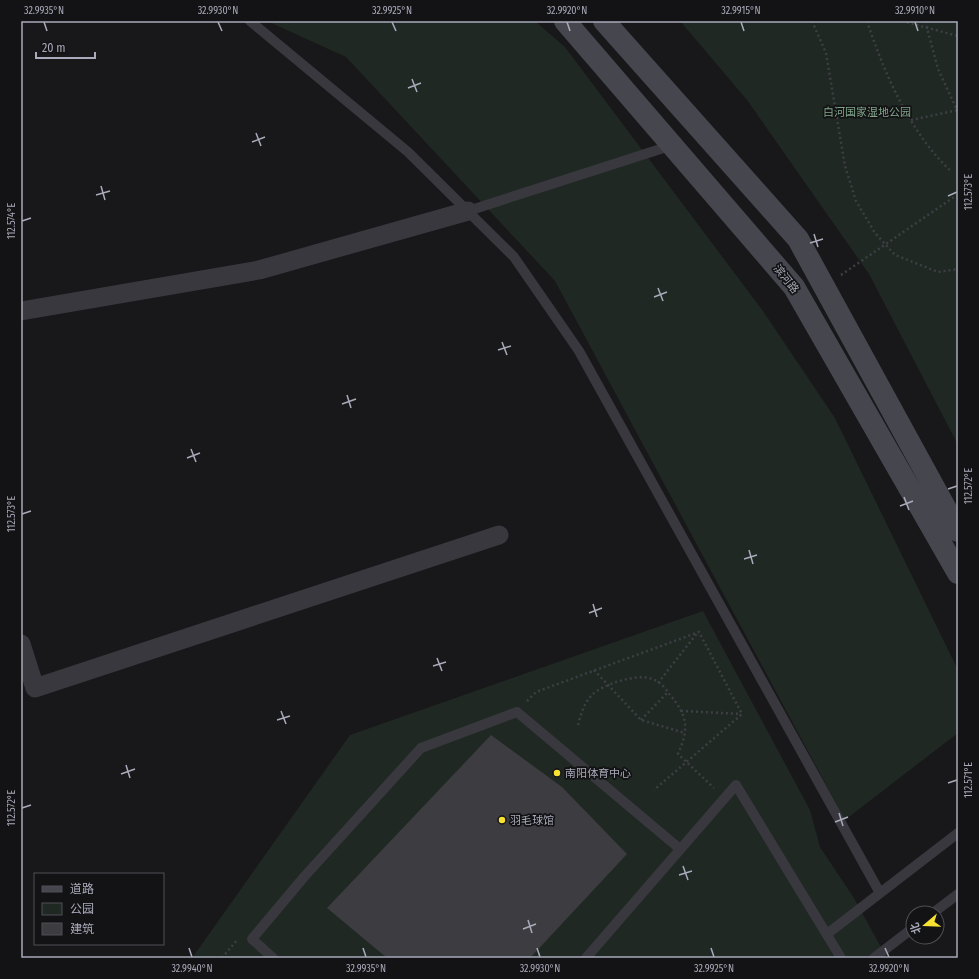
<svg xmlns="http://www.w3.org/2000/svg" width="979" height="979" font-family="'Fira Sans Condensed','Noto Sans SC',sans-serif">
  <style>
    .green { fill: #1f2822 }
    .building { fill: #3d3c41 }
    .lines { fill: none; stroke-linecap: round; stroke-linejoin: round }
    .path { stroke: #3e3e45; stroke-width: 2.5; stroke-dasharray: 2 3; stroke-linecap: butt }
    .lane { stroke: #39383e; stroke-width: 10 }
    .street { stroke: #39383e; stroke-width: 19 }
    .secondary { stroke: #46464f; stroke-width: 22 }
    .ticks { fill: none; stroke: #a9aaba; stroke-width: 1.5 }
    .poi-dot { fill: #f7e232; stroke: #131214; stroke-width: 1.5 }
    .labels { text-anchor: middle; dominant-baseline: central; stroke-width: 3.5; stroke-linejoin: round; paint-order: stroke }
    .park-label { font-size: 11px; fill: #80a58b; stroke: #131214 }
    .street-label { font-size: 11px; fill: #a9aaba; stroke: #131214 }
    .poi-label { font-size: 11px; fill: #a9aaba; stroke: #131214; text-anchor: start }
    .neatline { fill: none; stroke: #a9aaba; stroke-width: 1.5 }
    .ticks-label { font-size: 10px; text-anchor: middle; fill: #a9aaba }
  </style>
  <rect width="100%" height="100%" fill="#181719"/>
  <!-- green -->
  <path class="green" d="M 267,21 L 535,21 L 565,47 L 763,311 L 835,418 L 958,670 L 958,733 L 845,820 L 555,281 L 346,57 Z
    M 680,21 L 958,21 L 958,445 L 869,274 L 747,100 Z
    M 703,611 L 810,810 L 820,847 L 854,898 L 887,958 L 192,958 L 350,735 Z"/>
  <!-- building -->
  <path class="building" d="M 491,735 L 562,787 L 627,854 L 530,958 L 387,958 L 327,908 Z"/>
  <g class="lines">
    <!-- path -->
    <path class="path" d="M 812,21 L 826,53 L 845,166 L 856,201 L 875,233 L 895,255 L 938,272 L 958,269
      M 867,21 C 884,73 911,135 952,172
      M 902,21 L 958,36
      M 927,21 L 927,28 L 938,69 L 958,112
      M 911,120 L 958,110
      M 841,275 L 954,197
      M 594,670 L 641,720 L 685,733
      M 658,683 L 698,632
      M 527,701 L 536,692 L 699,632 L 742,714 L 654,790
      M 681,711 L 741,714
      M 641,720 L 668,692
      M 578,725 C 581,714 584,703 592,695 C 603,684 638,673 652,679 C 660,681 666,689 670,695 C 688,716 689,729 678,754 L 714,788
      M 222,958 L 237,940"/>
    <!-- lane -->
    <path class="lane" d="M 250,21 L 408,152 L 514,257 L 579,351 L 880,893
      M 468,211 L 673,145
      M 933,913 L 958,894
      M 827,934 L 958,833
      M 273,958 L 252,939 L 304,877 L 421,748 L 517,712 L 680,849
      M 586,958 L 736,785 L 841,958
      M 874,958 L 913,928"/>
    <!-- street -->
    <path class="street" d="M 21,311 L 259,270 L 468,211
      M 21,644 L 35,688 L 499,535"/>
    <!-- secondary -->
    <path class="secondary" d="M 565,21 L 794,287 L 958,573
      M 604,21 L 798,239 L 958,531"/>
  </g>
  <!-- ticks -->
  <path class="ticks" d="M 44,22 L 47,31M 218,22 L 222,31M 392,22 L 396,31M 567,22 L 570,31M 741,22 L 744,31M 915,22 L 918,31M 412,79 L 417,92M 408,88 L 421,83M 256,133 L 261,146M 252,142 L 265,137M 101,186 L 105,200M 96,195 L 110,191M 948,196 L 957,192M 22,221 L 31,218M 814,234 L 818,247M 810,243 L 823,239M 658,288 L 663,301M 654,297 L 667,292M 502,342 L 507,355M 498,350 L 511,346M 347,395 L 351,408M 342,404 L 356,399M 191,449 L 196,462M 187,458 L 200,453M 948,489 L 957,486M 904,497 L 909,510M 900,506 L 913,501M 22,514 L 31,511M 749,550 L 753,564M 744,559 L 757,555M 593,604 L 597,617M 589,613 L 602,608M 437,658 L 442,671M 433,666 L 446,662M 281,711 L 286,724M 277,720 L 290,716M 126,765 L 130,778M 121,774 L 135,769M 948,783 L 957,780M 22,808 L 31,805M 839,813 L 843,826M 835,822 L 848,817M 683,866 L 688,880M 679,875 L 692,871M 528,920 L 532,933M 523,929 L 536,924M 189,948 L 192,957M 363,948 L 366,957M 537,948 L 540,957M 711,948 L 714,957M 885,948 L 889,957"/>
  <!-- markers -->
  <g class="poi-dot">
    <circle cx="557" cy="773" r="4"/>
    <circle cx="502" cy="820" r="4"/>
  </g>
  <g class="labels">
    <!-- park labels -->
    <g class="park-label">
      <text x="867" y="112">白河国家湿地公园</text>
    </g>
    <!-- street labels -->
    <g class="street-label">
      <text transform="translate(786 279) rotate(52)">滨河路</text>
    </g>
    <!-- poi labels -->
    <g class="poi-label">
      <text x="565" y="773">南阳体育中心</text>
      <text x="510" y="820">羽毛球馆</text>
    </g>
  </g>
  <!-- border -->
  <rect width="979" height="979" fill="none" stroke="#131214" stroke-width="44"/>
  <!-- legend -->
  <rect x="34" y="873" width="130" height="72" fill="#131214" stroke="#4f4f56"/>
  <rect x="42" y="886" width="20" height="6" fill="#46464f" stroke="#4f4f56"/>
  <text x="70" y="893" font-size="12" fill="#a9aaba">道路</text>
  <rect x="42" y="903" width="20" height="12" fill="#1f2822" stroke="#4f4f56"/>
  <text x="70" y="913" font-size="12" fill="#a9aaba">公园</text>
  <rect x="42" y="923" width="20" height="12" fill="#3d3c41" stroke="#4f4f56"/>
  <text x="70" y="933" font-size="12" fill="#a9aaba">建筑</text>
  <!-- north arrow -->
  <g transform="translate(925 925) rotate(251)"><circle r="19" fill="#131214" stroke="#4f4f56"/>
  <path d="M0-3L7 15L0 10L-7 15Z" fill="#f7e232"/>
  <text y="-6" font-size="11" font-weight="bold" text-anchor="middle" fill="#a9aaba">北</text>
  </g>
  <!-- scale -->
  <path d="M36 52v6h59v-6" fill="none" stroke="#a9aaba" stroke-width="2"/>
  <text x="42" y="52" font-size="12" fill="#a9aaba" stroke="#131214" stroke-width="3" paint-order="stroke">20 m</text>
  <rect x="22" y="22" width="935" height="935" class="neatline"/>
  <g class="ticks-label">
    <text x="44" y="14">32.9935°N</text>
    <text x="218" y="14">32.9930°N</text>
    <text x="392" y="14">32.9925°N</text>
    <text x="567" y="14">32.9920°N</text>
    <text x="741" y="14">32.9915°N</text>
    <text x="915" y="14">32.9910°N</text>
    <text transform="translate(968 192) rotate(-90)" y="4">112.573°E</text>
    <text transform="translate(11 221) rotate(-90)" y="4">112.574°E</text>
    <text transform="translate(968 486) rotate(-90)" y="4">112.572°E</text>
    <text transform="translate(11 514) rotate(-90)" y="4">112.573°E</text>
    <text transform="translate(968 780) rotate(-90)" y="4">112.571°E</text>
    <text transform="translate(11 808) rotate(-90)" y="4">112.572°E</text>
    <text x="192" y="972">32.9940°N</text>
    <text x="366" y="972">32.9935°N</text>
    <text x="540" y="972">32.9930°N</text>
    <text x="714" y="972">32.9925°N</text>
    <text x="889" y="972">32.9920°N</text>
  </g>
</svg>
